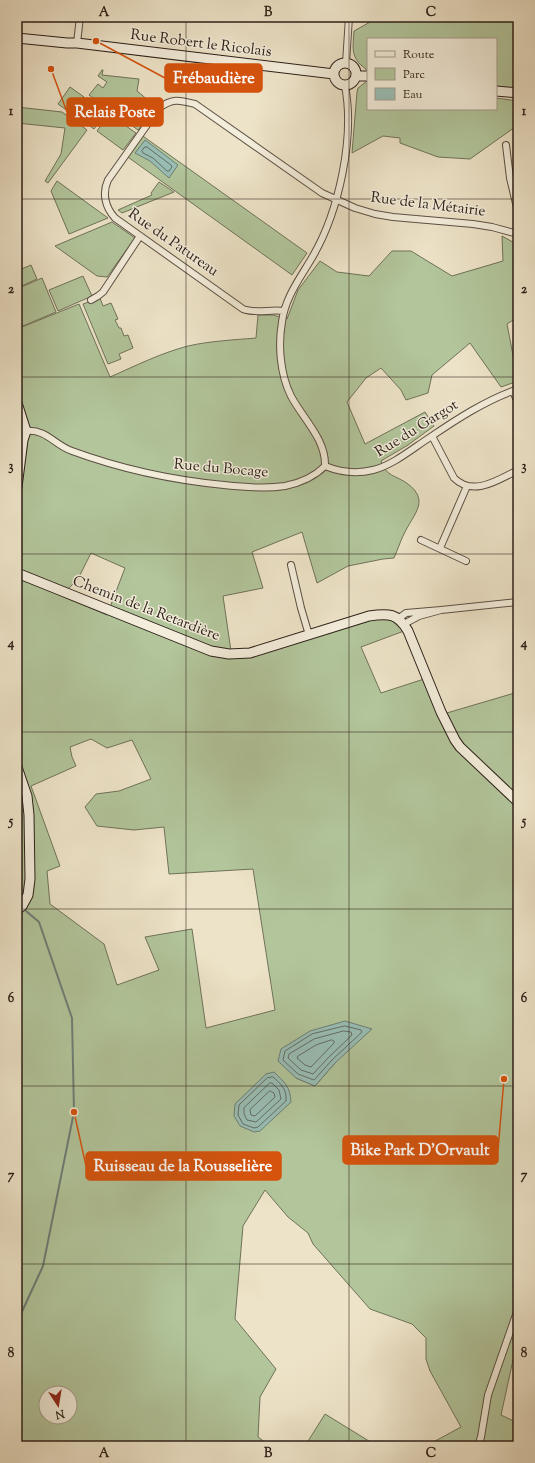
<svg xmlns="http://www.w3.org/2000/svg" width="535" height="1463" font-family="'Sorts Mill Goudy',serif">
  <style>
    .green { fill: #b2c59b; stroke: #6f725a; fill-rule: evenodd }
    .water { fill: #99beb5; stroke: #6d7e76 }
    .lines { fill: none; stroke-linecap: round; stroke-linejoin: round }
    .shore { stroke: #626e66; stroke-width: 1 }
    .stream { stroke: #6d7e76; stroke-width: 2 }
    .street-casing { stroke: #5c5044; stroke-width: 8 }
    .secondary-casing { stroke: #2c1f18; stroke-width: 11 }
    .street { stroke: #f3eddb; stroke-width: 6 }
    .secondary { stroke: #f3eddb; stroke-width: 9 }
    .grid { fill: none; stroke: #2c1f18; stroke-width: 1; stroke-opacity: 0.55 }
    .labels { text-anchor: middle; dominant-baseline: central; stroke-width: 3; stroke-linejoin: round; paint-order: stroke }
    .street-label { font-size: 15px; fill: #2c1f18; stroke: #f3eddb }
    .leader { fill: none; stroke: #d5530d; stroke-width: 1.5 }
    .callout-dot { fill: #d5530d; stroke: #f3eddb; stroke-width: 1.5 }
    .callout { fill: #d5530d; stroke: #d5530d; stroke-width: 1.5 }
    .callout-label { font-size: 16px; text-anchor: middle; font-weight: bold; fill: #fff }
    .neatline { fill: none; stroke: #2c1f18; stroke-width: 1.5 }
    .grid-label { font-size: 13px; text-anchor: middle; font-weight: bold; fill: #2c1f18 }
  </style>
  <rect width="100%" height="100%" fill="#ede3c8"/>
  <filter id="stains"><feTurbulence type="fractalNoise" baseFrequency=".005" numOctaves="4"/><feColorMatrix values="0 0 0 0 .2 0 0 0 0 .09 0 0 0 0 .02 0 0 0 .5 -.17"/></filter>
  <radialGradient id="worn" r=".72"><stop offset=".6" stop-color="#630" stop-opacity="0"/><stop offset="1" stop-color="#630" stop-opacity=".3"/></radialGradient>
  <!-- green -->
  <path class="green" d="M 379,17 L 518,17 L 518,89 L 496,86 L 496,39 L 368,39 L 368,70 L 366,70 L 366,69 C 350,58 353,48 354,31 Z
    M 102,70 L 103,70 L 102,75 L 139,79 L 137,91 C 159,108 153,111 138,130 L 89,95 L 98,84 L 103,88 L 107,82 L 98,76 Z
    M 367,81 L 368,81 L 368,109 L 496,109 L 496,98 L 518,101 L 518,125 L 470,159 L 438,157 L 400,143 L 400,138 L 383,136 L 352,153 L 357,92 L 358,88 Z
    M 70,87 L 84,97 L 72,114 L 58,104 Z
    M 87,98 L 106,112 L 94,129 L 75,115 Z
    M 17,107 L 62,112 L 87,130 L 48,183 L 45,181 L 61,154 L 65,128 L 17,123 Z
    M 109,114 L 136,133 L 123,150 L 97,131 Z
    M 140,134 L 307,253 L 292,275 L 125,155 Z
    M 57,181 L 108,218 L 69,234 L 51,191 Z
    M 159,182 L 174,192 L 122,213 L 118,210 L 152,195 L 151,193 Z
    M 112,222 L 135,238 L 107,277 L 97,276 L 55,246 Z
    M 502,236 L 518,245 L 518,317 L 507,324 L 518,381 L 501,387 L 470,343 L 432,375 L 428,393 L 406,400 L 401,390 L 381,368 L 366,378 L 347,402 L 365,444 L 425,412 L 434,426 L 408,445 L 381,461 C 388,478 394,474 408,484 C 429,500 415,513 406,530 C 401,539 398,549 394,558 L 383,559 L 348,566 L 317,583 L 302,532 L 252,552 L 263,588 L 223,596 L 232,658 L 369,620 L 391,620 L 404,631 L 361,647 L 381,693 L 424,679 L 440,715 L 518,692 L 518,1337 L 501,1415 L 518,1423 L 518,1446 L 426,1446 L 461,1427 L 430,1371 L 426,1359 L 426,1338 L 412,1324 L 370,1309 L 313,1244 L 308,1233 L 288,1217 L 265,1190 L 243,1226 L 235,1319 L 276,1369 L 260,1397 L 258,1437 L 270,1446 L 17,1446 L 17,329 L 79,304 L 110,377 C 135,366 161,353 188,346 C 210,341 233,340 256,338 L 258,315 L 273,315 L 287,319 L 298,290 L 320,261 L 337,272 L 369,276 L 392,251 L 411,251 L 452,276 L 503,261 ZM 91,553 L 125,568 L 107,615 L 66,598 L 68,589 L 78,579 ZM 91,739 L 107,748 L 132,740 L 151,779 L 119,791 L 96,794 L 85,807 L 97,826 L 134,830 L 164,827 L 169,874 L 253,869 L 275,1010 L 206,1028 L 192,929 L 145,937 L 159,970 L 117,985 L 104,944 L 50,904 L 47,871 L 60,866 L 31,786 L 76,766 L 72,757 L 70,747 ZM 335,1063 L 315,1086 L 296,1078 ZM 46,1393 L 70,1393 L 70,1417 L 46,1417 Z
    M 31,265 L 37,279 L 17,288 L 17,271 Z
    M 83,276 L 92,296 L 58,311 L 49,290 Z
    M 42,278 L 56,312 L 23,326 L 17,312 L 17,289 Z
    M 100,298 L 103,306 L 111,303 L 118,319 L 115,320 L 119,328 L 121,328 L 124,336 L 128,335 L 133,348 L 119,354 L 121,359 L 108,364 L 83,304 Z
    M 325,1414 L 377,1446 L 305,1446 Z"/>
  <!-- water -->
  <path class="water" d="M 145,140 L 178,165 L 169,178 L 150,161 L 135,153 Z
    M 345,1021 L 372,1029 L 335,1063 L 315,1086 L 296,1078 L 278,1061 L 281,1049 L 310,1031 Z
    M 274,1072 C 285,1083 290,1086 291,1102 L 260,1131 L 254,1132 L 240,1126 L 234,1116 L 235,1104 L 266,1074 Z"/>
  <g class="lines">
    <!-- shore -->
    <path class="shore" d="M 145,147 L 147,147 L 171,165 L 172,167 L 169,171 L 167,171 L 153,158 L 143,153 L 142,151 Z
      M 345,1026 L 361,1030 L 362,1032 L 332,1060 L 314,1080 L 298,1074 L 283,1060 L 285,1051 L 312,1034 Z
      M 344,1031 L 351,1032 L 352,1035 L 329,1057 L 313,1074 L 301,1070 L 288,1058 L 289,1054 L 314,1039 Z
      M 332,1040 L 334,1041 L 334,1043 L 311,1067 L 305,1065 L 297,1058 L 298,1056 L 316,1045 Z
      M 273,1077 C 281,1084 287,1089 286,1101 L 258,1127 L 254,1128 L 243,1124 L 238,1115 L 239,1105 L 267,1078 Z
      M 270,1083 L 272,1083 L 279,1090 L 281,1099 L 256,1122 L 247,1120 L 244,1114 L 244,1108 Z
      M 270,1091 L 274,1093 L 275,1097 L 255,1116 L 251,1115 L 250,1110 Z"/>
    <!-- stream -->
    <path class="stream" d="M 17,1317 L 20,1316 L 43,1266 L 74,1112 L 72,1018 L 39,922 L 26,911"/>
    <defs>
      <path id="street" d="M 333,17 L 351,17
        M 77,43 L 80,17
        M 346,63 L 349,17
        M 506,145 L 510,178 L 518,212
        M 91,300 L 98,296 L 103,292 L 140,236
        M 284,311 C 270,309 256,314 243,309 L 115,218 C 105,207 102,193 108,180 L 159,108 C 173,98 179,100 195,104 L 322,193 L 355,208 L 375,214 L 393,217 L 473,224 L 492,227 L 518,234
        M 513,391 L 518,403
        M 26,431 C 47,429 54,445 72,451 C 121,469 172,480 224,485 C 244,487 265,489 285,486 C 300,483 314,477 325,466 C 326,439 303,419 291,396 C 280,374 278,345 282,322 C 285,297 301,277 313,256 C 339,211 355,137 345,86
        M 432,436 L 454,478 C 473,497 498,480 518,470
        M 325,466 C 340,472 357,474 373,470 C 393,465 412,449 429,438 C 457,419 486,400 518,389
        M 421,540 L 466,561
        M 440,548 L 467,486
        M 291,565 L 301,608 L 309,635
        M 441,610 L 518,602
        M 398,619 L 406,613 L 441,610 L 419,616 L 404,624
        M 478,1446 L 481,1437 L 488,1395 L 518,1309"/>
      <path id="secondary" d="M 17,38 L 67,43 L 77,43 L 334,74
        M334 74a11 11 0 1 1 22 0a11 11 0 1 1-22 0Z
        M 357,76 L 368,76
        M 496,91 L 518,93
        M 17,403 L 26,431 L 23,440 L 17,487
        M 17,573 L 211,651 L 229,654 L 250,653 L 369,616 C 388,613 398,613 408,631 L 441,712 L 455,740 L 460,747 L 518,802
        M 17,767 L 27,796 L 29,815 L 30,879 L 28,895 L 22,906 L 17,910"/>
    </defs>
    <!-- street casing -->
    <use href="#street" class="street-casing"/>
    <!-- secondary casing -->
    <use href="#secondary" class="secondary-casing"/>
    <!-- street -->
    <use href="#street" class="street"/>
    <!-- secondary -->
    <use href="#secondary" class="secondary"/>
  </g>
  <!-- grid -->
  <path class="grid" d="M 186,17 L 186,1446M 349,17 L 349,1446M 17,199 L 518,199M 17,377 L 518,377M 17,554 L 518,554M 17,732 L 518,732M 17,909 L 518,909M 17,1086 L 518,1086M 17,1264 L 518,1264"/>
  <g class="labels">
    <!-- street labels -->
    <g class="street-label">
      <text transform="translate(201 44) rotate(7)">Rue Robert le Ricolais</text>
      <text transform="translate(428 205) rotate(7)">Rue de la Métairie</text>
      <text transform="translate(173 243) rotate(35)">Rue du Patureau</text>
      <text transform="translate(417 429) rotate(-32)">Rue du Gargot</text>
      <text transform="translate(221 469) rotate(5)">Rue du Bocage</text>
      <text transform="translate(146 609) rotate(21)">Chemin de la Retardière</text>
    </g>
  </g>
  <!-- callouts -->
  <path class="leader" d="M96 41L165 78M51 69L67 112M504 1079L498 1150M74 1112L86 1166"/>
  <g class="callout-dot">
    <circle cx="96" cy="41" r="4"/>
    <circle cx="51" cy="69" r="4"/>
    <circle cx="504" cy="1079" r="4"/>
    <circle cx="74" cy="1112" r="4"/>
  </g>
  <g class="callout">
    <rect x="165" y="64" width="97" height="28" rx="4"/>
    <rect x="67" y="98" width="96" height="28" rx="4"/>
    <rect x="343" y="1136" width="155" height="28" rx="4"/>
    <rect x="86" y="1152" width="195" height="28" rx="4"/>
  </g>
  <g class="callout-label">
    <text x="214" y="83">Frébaudière</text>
    <text x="115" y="117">Relais Poste</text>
    <text x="420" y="1155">Bike Park D'Orvault</text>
    <text x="183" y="1171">Ruisseau de la Rousselière</text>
  </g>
  <!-- margin -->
  <rect width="535" height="1463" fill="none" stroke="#ede3c8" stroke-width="44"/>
  <!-- legend -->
  <rect x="367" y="38" width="130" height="72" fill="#f3eddb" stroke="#a39b8d"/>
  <rect x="375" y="51" width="20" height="6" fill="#f3eddb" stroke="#a39b8d"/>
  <text x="403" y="58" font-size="12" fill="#2c1f18">Route</text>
  <rect x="375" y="68" width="20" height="12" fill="#b2c59b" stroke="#a39b8d"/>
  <text x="403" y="78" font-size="12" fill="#2c1f18">Parc</text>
  <rect x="375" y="88" width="20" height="12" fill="#99beb5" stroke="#a39b8d"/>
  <text x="403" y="98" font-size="12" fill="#2c1f18">Eau</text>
  <!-- north arrow -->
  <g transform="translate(58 1405) rotate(168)"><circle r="19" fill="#f3eddb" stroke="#a39b8d"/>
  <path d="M0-3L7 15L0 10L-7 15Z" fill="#8f2418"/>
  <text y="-6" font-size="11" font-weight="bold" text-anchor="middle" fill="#2c1f18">N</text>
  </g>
  <rect x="22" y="22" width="491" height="1419" class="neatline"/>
  <g class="grid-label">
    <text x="104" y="16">A</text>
    <text x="268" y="16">B</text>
    <text x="431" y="16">C</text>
    <text x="11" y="115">1</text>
    <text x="524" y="115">1</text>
    <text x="11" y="293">2</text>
    <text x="524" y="293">2</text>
    <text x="11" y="470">3</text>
    <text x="524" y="470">3</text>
    <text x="11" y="647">4</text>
    <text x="524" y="647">4</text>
    <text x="11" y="825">5</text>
    <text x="524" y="825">5</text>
    <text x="11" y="1002">6</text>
    <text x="524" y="1002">6</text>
    <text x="11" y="1179">7</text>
    <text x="524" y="1179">7</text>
    <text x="11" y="1357">8</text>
    <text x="524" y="1357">8</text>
    <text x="104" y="1457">A</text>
    <text x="268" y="1457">B</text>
    <text x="431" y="1457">C</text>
  </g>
  <rect width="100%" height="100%" filter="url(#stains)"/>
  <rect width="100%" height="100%" fill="url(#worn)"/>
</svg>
